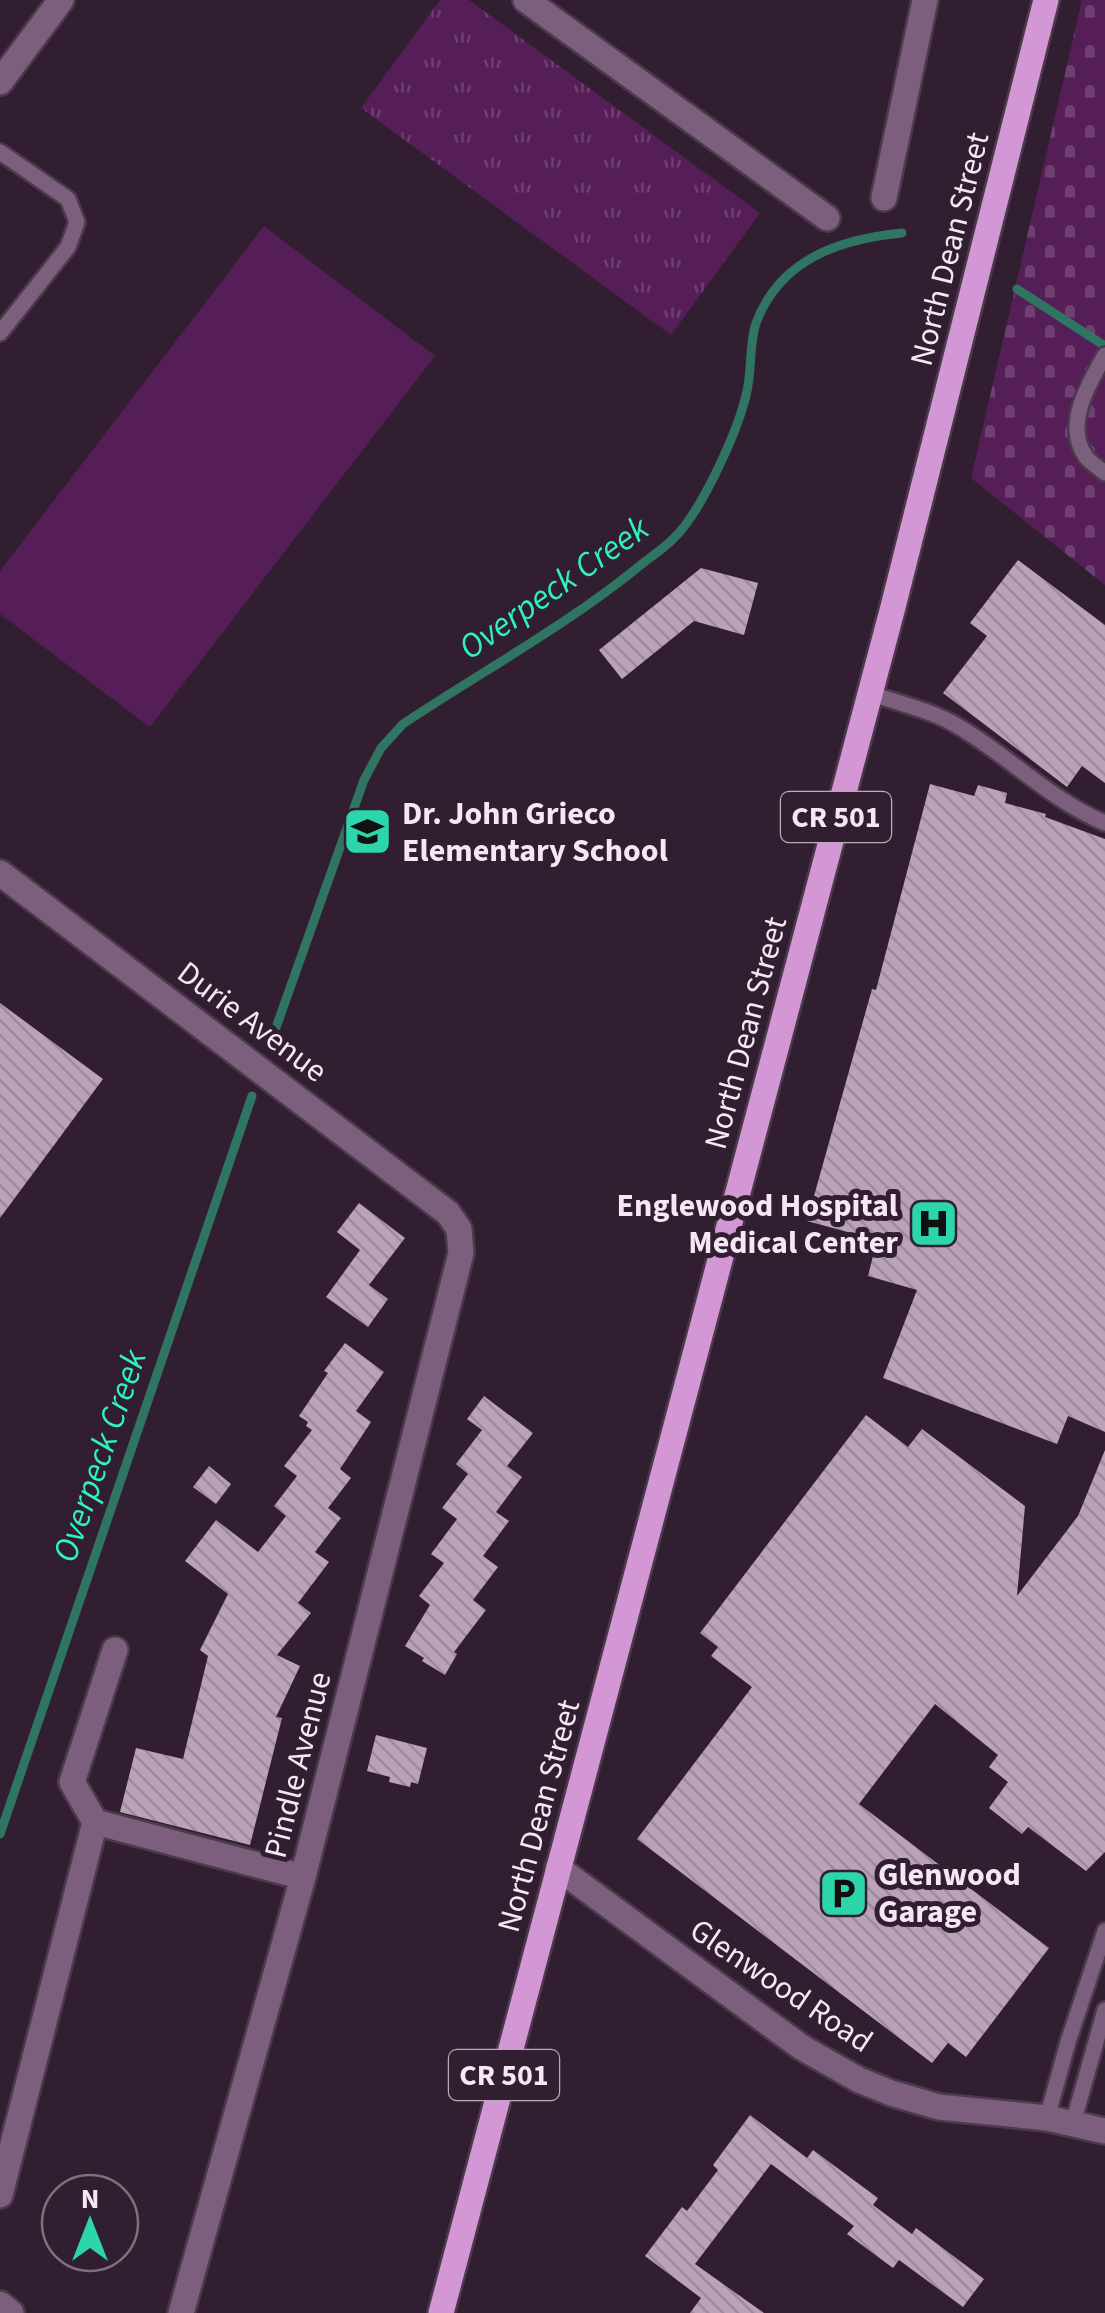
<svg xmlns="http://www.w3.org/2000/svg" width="1105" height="2313" font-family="'Source Sans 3',sans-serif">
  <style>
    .green { fill: #551e57 }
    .cemetery { fill: url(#cemetery-stones) }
    .park { fill: url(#park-tufts) }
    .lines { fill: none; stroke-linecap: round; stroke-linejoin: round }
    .stream { stroke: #2f7561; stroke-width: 9 }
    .building { fill: url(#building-back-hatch) }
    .lane-casing { stroke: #4c3a4c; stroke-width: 20 }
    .street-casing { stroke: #4c3a4c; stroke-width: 30 }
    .primary-casing { stroke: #4c3a4c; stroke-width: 30 }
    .lane { stroke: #7c5f7d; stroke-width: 15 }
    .street { stroke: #7c5f7d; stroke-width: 25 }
    .primary { stroke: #d497d5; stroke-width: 25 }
    .labels { text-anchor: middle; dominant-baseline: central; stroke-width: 10; stroke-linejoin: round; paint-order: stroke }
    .shield { fill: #311e31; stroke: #baabba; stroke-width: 2.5 }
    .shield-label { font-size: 30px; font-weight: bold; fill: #f5e8f5 }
    .street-label { font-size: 32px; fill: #f5e8f5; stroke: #311e31 }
    .poi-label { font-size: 32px; font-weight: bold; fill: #f5e8f5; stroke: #311e31; text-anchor: start }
    .water-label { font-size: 35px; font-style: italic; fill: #2ff1c2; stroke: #311e31 }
  </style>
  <defs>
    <pattern id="cemetery-stones" width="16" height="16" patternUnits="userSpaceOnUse" patternTransform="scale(2.5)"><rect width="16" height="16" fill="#551e57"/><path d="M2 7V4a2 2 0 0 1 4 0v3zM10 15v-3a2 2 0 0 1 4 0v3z" fill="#6e3f70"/></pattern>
    <pattern id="park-tufts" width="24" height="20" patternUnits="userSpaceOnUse" patternTransform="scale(2.5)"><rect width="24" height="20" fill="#551e57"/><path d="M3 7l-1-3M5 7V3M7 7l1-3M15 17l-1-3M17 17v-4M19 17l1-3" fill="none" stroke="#6e3f70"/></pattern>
    <pattern id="building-back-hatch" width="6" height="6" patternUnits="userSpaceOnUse" patternTransform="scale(2.5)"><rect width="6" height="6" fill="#baa2ba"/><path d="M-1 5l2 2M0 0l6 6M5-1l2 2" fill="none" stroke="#9e8b9e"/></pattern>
  </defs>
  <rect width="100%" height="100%" fill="#311e31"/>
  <!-- green -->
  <path class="green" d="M 264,226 L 435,356 L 150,727 L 0,614 L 0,571 Z"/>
  <!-- cemetery -->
  <path class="cemetery" d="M 1082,0 L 1105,0 L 1105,585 L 971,478 Z"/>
  <!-- park -->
  <path class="park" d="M 440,0 L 469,0 L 760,213 L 671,335 L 361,108 Z"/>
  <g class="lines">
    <!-- stream -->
    <path class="stream" d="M 1017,289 L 1105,346
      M 273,1036 L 364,780 L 381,748 L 403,724 C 481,672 564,627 637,568 C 649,558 662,550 673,539 C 701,513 739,429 747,391 C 752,369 749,344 756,323 C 780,259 840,239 902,233
      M 0,1834 L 252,1096"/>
  </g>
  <!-- building -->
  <path class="building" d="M 1018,560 L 1105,625 L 1105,783 L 1082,766 L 1067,787 L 943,693 L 987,636 L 970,623 Z
    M 701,568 L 758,583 L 744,635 L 694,621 L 622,679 L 599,650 Z
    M 930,784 L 974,796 L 978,785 L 1007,793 L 1005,803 L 1046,814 L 1045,817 L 1105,839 L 1105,1432 L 1068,1416 L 1057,1444 L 883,1378 L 917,1290 L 868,1276 L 877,1240 L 807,1221 L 872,989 L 876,990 Z
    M 0,1003 L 103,1079 L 0,1218 Z
    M 359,1203 L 405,1238 L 369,1285 L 388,1299 L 368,1327 L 326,1297 L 360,1250 L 337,1232 Z
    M 345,1343 L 384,1372 L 356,1411 L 371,1422 L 340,1469 L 351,1478 L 328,1508 L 341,1518 L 315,1552 L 329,1562 L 298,1603 L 311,1613 L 277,1655 L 300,1666 L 276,1717 L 282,1718 L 250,1845 L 120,1812 L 136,1748 L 183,1759 L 208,1656 L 200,1650 L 228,1594 L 185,1561 L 216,1520 L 258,1552 L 286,1516 L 274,1506 L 297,1476 L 284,1466 L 312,1430 L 306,1426 L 308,1422 L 299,1416 L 328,1373 L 324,1371 Z
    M 484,1396 L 533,1433 L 507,1466 L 522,1477 L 496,1512 L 509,1521 L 483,1556 L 498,1567 L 473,1600 L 486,1610 L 454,1652 L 457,1654 L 445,1675 L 422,1661 L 424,1658 L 405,1646 L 430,1605 L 419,1596 L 444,1563 L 431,1554 L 457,1519 L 442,1508 L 468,1474 L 456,1464 L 482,1430 L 467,1419 Z
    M 866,1415 L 908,1447 L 922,1429 L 1025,1506 L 1017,1596 L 1078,1516 L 1105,1450 L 1105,1852 L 1086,1871 L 1028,1827 L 1022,1834 L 989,1808 L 1008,1782 L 989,1767 L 998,1755 L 935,1704 L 859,1804 L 1049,1948 L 966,2057 L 948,2043 L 932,2063 L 637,1839 L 752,1687 L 711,1656 L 718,1647 L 700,1633 Z
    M 209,1466 L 231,1484 L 216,1504 L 193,1487 Z
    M 376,1735 L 427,1748 L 418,1784 L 411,1782 L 410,1787 L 389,1782 L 390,1777 L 367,1771 Z
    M 750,2115 L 807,2158 L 813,2150 L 878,2198 L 873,2205 L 912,2234 L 916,2228 L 984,2279 L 963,2307 L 899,2260 L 893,2268 L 847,2234 L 854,2226 L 771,2164 L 695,2264 L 764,2313 L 690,2313 L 701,2298 L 645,2256 L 682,2207 L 687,2211 L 718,2170 L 713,2165 Z"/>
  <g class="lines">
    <defs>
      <path id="lane" d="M 0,152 L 68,199 L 77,222 L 68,247 L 0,333
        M 1105,355 C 1089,383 1063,425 1086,457 C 1091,463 1099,468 1105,473
        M 869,693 C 898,703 930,710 956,725 C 1008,755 1050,800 1105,823
        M 1047,2118 L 1068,2042 L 1105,1931
        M 1073,2123 L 1105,2010"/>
      <path id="street" d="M 526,0 L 827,218
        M 0,82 L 61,0
        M 884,198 L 925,0
        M 0,873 L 448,1213 L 459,1229 L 461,1253 L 303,1877 L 181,2313
        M 95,1822 L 303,1877
        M 558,1868 L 801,2047 L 859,2080 L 891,2093 L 939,2107 L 1047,2118 L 1105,2131
        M 0,2195 L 95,1822 L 72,1782 L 115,1650
        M 0,2304 L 11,2313"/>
      <path id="primary" d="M 441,2313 L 893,607 L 1046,0"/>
    </defs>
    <!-- lane casing -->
    <use href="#lane" class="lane-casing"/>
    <!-- street casing -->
    <use href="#street" class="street-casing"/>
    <!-- primary casing -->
    <use href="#primary" class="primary-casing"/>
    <!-- lane -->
    <use href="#lane" class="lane"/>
    <!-- street -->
    <use href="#street" class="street"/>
    <!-- primary -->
    <use href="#primary" class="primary"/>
  </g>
  <!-- icons -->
  <defs>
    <symbol id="school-square" viewBox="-11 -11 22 22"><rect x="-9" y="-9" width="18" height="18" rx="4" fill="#2dd5ab" stroke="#311e31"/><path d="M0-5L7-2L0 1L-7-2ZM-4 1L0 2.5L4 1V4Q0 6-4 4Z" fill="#111"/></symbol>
    <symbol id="hospital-square" viewBox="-11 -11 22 22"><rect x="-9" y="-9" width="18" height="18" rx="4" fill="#2dd5ab" stroke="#311e31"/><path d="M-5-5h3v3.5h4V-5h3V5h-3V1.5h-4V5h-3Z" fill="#111"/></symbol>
    <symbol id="parking-square" viewBox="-11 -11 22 22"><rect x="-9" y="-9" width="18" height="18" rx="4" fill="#2dd5ab" stroke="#311e31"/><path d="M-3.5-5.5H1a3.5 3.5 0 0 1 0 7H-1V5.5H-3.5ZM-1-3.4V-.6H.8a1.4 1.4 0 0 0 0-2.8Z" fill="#111"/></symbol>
  </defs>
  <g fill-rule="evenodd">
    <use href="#school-square" x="340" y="804" width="55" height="55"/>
    <use href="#hospital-square" x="906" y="1196" width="55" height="55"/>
    <use href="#parking-square" x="816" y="1866" width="55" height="55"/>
  </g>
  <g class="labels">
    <!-- shield labels -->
    <g class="shield">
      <rect x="781" y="792" width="110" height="50" rx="8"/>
      <rect x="449" y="2050" width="110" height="50" rx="8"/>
    </g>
    <g class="shield-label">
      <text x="836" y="817">CR 501</text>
      <text x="504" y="2075">CR 501</text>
    </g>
    <!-- street labels -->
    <g class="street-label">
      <text transform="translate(950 249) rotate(-76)">North Dean Street</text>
      <text transform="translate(252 1022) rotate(37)">Durie Avenue</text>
      <text transform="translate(746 1033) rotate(-75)">North Dean Street</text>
      <text transform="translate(298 1765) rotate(-76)">Pindle Avenue</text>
      <text transform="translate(539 1816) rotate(-75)">North Dean Street</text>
      <text transform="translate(781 1986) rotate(34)">Glenwood Road</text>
    </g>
    <!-- poi labels -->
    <g class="poi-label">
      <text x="402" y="814">Dr. John Grieco<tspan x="402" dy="37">Elementary School</tspan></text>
      <text x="898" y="1206" text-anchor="end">Englewood Hospital<tspan x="898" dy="37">Medical Center</tspan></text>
      <text x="878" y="1875">Glenwood<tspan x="878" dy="37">Garage</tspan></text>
    </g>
    <!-- water labels -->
    <g class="water-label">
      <text transform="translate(554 588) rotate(-35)">Overpeck Creek</text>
      <text transform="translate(100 1456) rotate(-71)">Overpeck Creek</text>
    </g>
  </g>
  <!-- north arrow -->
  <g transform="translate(90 2223)"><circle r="48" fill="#311e31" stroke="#7f6f7f" stroke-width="2.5"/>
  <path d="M0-8L18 38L0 25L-18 38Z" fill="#2dd5ab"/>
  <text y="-15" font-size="28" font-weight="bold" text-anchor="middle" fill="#f5e8f5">N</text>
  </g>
</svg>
